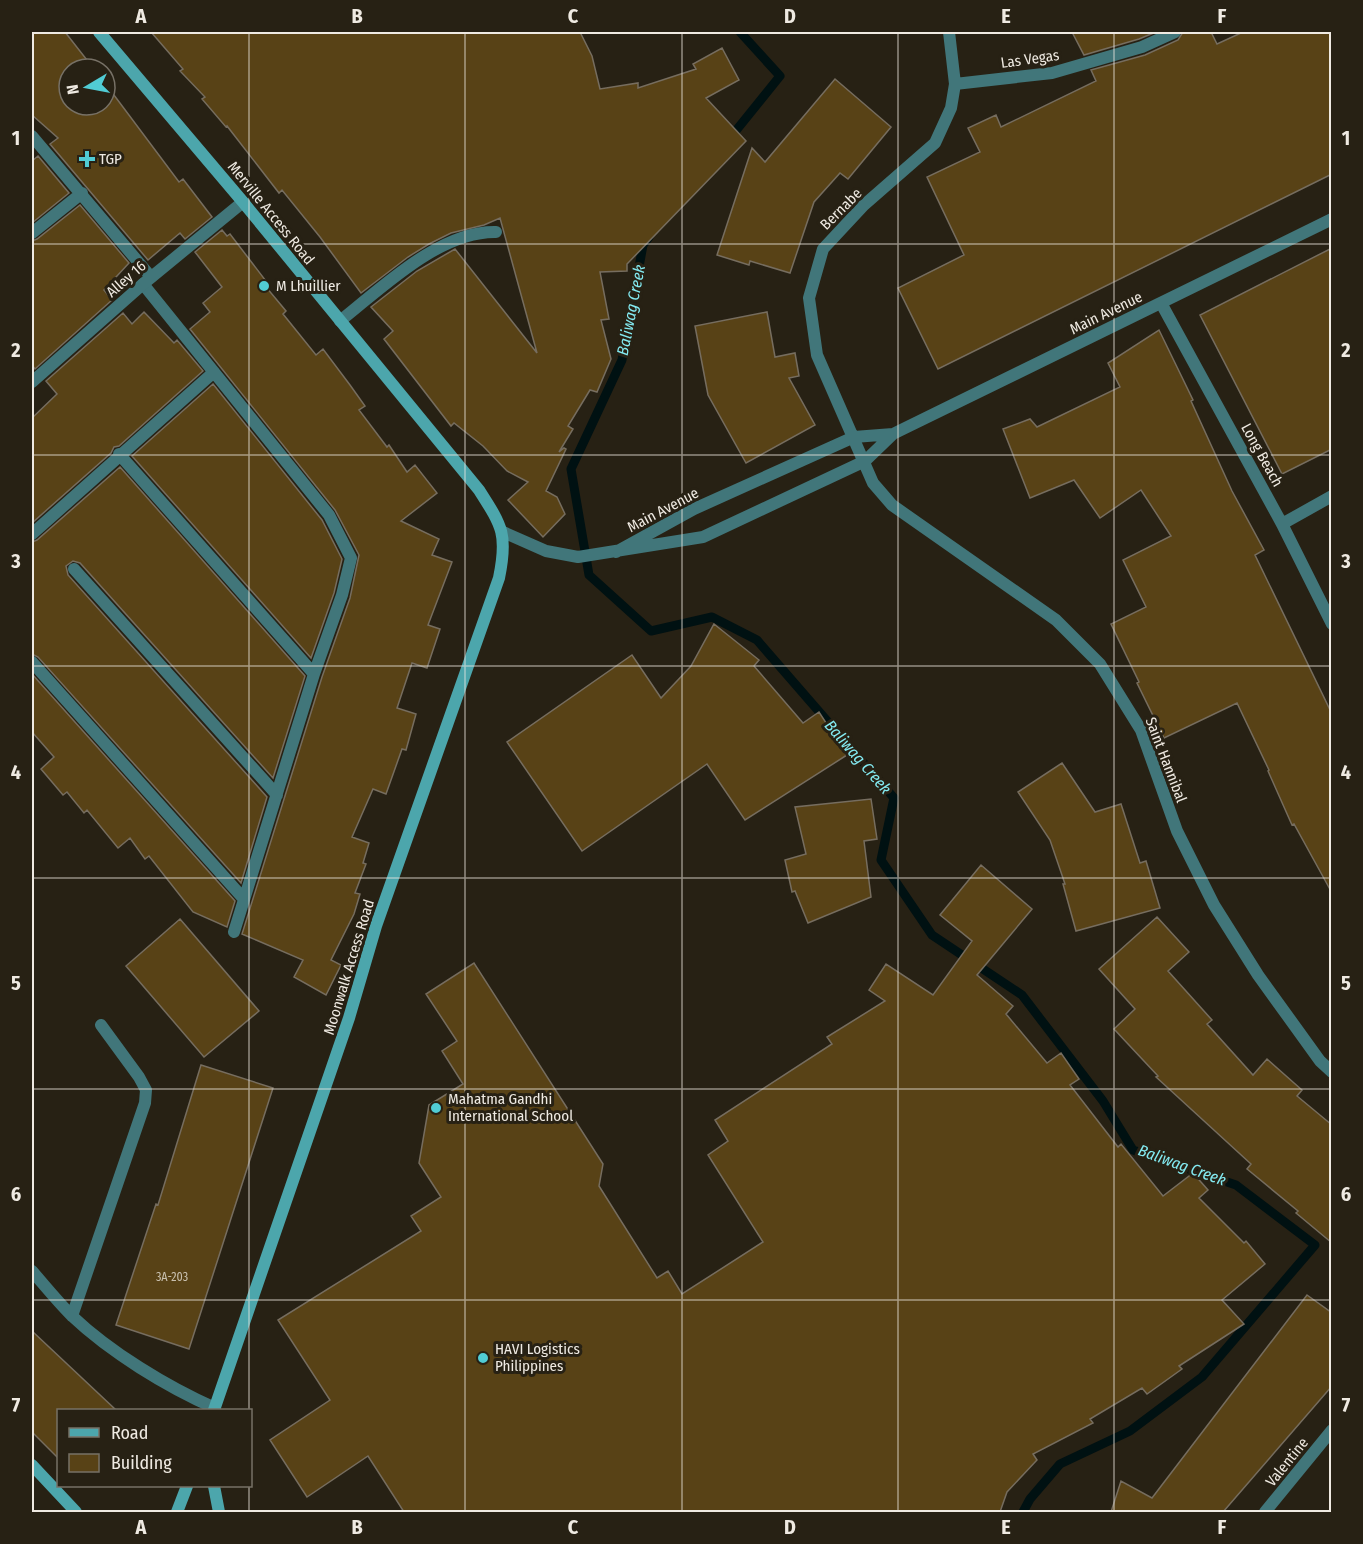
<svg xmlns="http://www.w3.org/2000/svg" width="1363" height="1544" font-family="'Fira Sans Condensed',sans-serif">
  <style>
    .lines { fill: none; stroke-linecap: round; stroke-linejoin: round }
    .stream { stroke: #001112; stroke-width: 9 }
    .building { fill: #584216; stroke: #766d5f; stroke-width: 1.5 }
    .lane { stroke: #41767a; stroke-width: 12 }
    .street { stroke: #41767a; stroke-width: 12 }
    .secondary { stroke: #4ca6ac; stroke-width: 12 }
    .grid { fill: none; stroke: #efeae2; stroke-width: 1.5; stroke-opacity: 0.55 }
    .poi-dot { fill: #51ccd4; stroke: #272114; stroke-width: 2 }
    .labels { text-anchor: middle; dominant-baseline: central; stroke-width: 6; stroke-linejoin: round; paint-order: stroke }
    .number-label { font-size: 12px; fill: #c9c0af }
    .street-label { font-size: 15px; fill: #efeae2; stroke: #272114 }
    .poi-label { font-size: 15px; fill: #efeae2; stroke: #272114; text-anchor: start }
    .water-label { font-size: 16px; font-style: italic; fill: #84ebf2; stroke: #272114 }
    .neatline { fill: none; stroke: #efeae2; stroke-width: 2 }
    .grid-label { font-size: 20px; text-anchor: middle; font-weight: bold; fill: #efeae2 }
  </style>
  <rect width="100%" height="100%" fill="#272114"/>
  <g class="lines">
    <!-- stream -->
    <path class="stream" d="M 730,138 L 780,76 L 740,32
      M 649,237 L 643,245 L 622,360 L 571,469 L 589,575 L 651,631 L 712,617 L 757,640 L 894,798 L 881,860 L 932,935 L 1022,995 L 1103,1101 L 1133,1150 L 1236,1185 L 1315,1245 L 1202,1377 L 1130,1431 L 1060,1464 L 1030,1499 L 1023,1512"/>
  </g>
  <!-- building -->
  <path class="building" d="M 32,32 L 65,32 L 94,69 L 69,69 L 69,105 L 105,105 L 105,83 L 179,182 L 183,179 L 212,217 L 185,239 L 180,233 L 148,260 L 50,144 L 58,138 L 32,115 Z
    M 151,32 L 580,32 L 592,56 L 600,89 L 638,83 L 638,88 L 696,69 L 693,64 L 722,48 L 739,80 L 706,98 L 746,141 L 627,264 L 627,271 L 600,272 L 609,319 L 601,320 L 611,359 L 597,392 L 590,390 L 568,426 L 573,429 L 559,452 L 564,448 L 566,449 L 546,491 L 557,497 L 565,514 L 543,537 L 508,500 L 528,482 L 507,471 L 483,446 L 454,423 L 451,426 L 384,339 L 393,331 L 371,307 L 417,271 L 455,249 L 537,353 L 500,218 L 484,225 L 451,233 L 429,244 L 408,257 L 361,293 L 320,237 L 282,190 L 279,193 L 227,126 L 226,127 L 202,99 L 205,97 L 180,71 L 183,69 Z
    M 1072,32 L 1156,32 L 1139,39 L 1084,55 Z
    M 1183,32 L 1211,32 L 1217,44 L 1243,32 L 1332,32 L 1332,174 L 938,369 L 898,288 L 964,255 L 927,177 L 980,152 L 968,128 L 996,115 L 1001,127 L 1096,81 L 1091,70 L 1145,55 L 1178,40 Z
    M 835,79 L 891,127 L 848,179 L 840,173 L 814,202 L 790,273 L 750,261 L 749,265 L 717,255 L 752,148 L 765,162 Z
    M 38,156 L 69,193 L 32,223 L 32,161 Z
    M 80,205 L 129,263 L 104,290 L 112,300 L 35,369 L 32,365 L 32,241 L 37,239 Z
    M 222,230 L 227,236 L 230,234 L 269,285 L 266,287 L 286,311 L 283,314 L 316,355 L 323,349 L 350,385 L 365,406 L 359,410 L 387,447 L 389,445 L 407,472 L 415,465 L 437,493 L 401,521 L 439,539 L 432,555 L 452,562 L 428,625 L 440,629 L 427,668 L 412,663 L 397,708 L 416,714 L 406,750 L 402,749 L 386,794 L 373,789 L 352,837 L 369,843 L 363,863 L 366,864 L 355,893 L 360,894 L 354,914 L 331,960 L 341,965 L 326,995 L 294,977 L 303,960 L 242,934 L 322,677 L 350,598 L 359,555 L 335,510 L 190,329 L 210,312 L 203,303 L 222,287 L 195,252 Z
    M 1332,248 L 1332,449 L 1282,474 L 1200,315 Z
    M 144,312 L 174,343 L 177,340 L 203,371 L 119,446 L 114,447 L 111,453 L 32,523 L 32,418 L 57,394 L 46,381 L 123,313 L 132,324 Z
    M 767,312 L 775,357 L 795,353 L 799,376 L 789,378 L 815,425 L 746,463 L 708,395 L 695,326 Z
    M 1159,330 L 1193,400 L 1191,401 L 1232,491 L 1264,550 L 1255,555 L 1332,714 L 1332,893 L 1294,824 L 1292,825 L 1268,771 L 1269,770 L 1237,703 L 1164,738 L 1137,683 L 1139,682 L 1111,624 L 1146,607 L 1123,560 L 1171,536 L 1141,490 L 1100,518 L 1074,480 L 1030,498 L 1003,429 L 1030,419 L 1037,427 L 1120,387 L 1108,363 Z
    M 213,384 L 322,520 L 342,559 L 334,593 L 311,658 L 132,456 Z
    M 120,467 L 305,676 L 273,778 L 80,563 L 73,561 L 66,566 L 68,575 L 267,797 L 241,883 L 38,657 L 32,654 L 32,542 L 37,540 Z
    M 714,624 L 759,660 L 754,666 L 803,723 L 819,712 L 847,755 L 745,820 L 707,764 L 582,851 L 507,742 L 632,655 L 661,698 L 691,666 Z
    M 32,674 L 235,901 L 227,927 L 193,912 L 149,856 L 145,859 L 130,838 L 118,848 L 87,810 L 84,813 L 67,792 L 63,795 L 41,769 L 54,757 L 32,732 Z
    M 1062,763 L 1095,812 L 1121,804 L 1140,863 L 1146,861 L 1160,908 L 1076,931 L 1063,884 L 1065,884 L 1050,840 L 1018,792 Z
    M 871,799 L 877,839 L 864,841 L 871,897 L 808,923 L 795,891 L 792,892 L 785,860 L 806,854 L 795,807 Z
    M 981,865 L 1032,909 L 977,975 L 1013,1006 L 1006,1014 L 1047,1063 L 1061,1053 L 1079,1079 L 1070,1085 L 1118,1147 L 1121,1144 L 1163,1196 L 1193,1173 L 1208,1190 L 1199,1198 L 1244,1243 L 1246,1241 L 1265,1264 L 1222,1300 L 1244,1324 L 1179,1366 L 1182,1369 L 1147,1394 L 1142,1388 L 1090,1419 L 1093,1423 L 1033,1454 L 1037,1460 L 1007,1492 L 1000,1512 L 404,1512 L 368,1456 L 307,1497 L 270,1440 L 330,1400 L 278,1320 L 421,1231 L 411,1216 L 441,1197 L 419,1163 L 429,1105 L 463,1084 L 442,1051 L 457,1041 L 426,994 L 474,963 L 603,1164 L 599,1186 L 657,1278 L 668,1271 L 682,1294 L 763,1242 L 708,1155 L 728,1141 L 715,1120 L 832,1044 L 827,1037 L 885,1001 L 869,990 L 886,964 L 933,995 L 972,941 L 940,915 Z
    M 1157,917 L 1189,952 L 1168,971 L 1212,1020 L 1207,1024 L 1253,1075 L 1267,1059 L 1302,1090 L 1297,1096 L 1332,1125 L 1332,1243 L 1296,1213 L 1298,1211 L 1247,1169 L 1251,1164 L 1156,1077 L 1158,1076 L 1114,1029 L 1135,1009 L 1099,969 Z
    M 180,919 L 259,1011 L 204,1057 L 126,966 Z
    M 201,1065 L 273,1088 L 189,1349 L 116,1325 L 156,1204 L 158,1205 Z
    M 1307,1295 L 1332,1313 L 1332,1386 L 1223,1512 L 1111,1512 L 1121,1481 L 1152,1498 Z
    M 32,1331 L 116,1410 L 58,1410 L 58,1458 L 32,1432 Z"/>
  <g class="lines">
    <!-- lane -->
    <path class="lane" d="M 32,136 L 151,277
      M 32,233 L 82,193
      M 143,284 L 329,515 L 351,558 L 342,595 L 314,674 L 234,932
      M 119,454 L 314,674
      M 32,534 L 214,372
      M 74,569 L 277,795
      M 32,662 L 243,898
      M 32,1271 C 45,1286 58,1302 72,1316 C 110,1352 167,1387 215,1408
      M 72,1316 L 145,1103 L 146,1090 L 139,1077 L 101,1025"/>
    <!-- street -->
    <path class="street" d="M 949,32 L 955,84 L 951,108 L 935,143 L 864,205 L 823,249 L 809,298 L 817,355 L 873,483 L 892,505 L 1056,620 L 1100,664 L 1141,730 L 1177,831 L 1214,905 L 1258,975 L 1320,1061 L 1332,1072
      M 955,84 L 1052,73 L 1142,47 L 1175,32
      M 1161,303 L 1282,524 L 1332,624
      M 340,321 C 382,288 439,231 496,232
      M 32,382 L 143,284 L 243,202
      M 1282,524 L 1332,496
      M 503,532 L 546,551 L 578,557 L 703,537 L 865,461 L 893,434
      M 616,552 L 694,509 L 854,437 L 893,434 L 899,431 L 1332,219
      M 1265,1512 L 1332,1430"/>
    <!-- secondary -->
    <path class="secondary" d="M 99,32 L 243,202 L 479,490 C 502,526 508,534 499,578 L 376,926 L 349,1018 L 214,1410
      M 32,1465 L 76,1512
      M 214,1486 L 219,1512
      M 177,1512 L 187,1486"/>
  </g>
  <!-- grid -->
  <path class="grid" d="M 249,32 L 249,1410M 465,32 L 465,1512M 682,32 L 682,1512M 898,32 L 898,1512M 1114,32 L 1114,1512M 32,244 L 1332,244M 32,455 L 1332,455M 32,666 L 1332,666M 32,878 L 1332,878M 32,1089 L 1332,1089M 32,1300 L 1332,1300M 249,1486 L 249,1512"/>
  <!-- markers -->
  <g class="poi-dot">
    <path d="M84 150h6v6h6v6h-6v6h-6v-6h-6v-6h6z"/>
    <circle cx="264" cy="286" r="6"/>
    <circle cx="436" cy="1108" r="6"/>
    <circle cx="483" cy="1358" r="6"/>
  </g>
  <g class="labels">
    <!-- number labels -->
    <g class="number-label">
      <text x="172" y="1277">3A-203</text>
    </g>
    <!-- street labels -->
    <g class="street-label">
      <text transform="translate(1030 59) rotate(-8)">Las Vegas</text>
      <text transform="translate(841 209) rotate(-45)">Bernabe</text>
      <text transform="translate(271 213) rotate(51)">Merville Access Road</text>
      <text transform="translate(126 279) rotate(-41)">Alley 16</text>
      <text transform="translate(1106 313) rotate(-26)">Main Avenue</text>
      <text transform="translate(1262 455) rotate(61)">Long Beach</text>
      <text transform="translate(663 510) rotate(-28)">Main Avenue</text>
      <text transform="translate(1166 760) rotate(69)">Saint Hannibal</text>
      <text transform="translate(349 967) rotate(-73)">Moonwalk Access Road</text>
      <text transform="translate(1287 1462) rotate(-51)">Valentine</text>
    </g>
    <!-- poi labels -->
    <g class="poi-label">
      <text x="99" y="159">TGP</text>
      <text x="276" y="286">M Lhuillier</text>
      <text x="448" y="1099">Mahatma Gandhi<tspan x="448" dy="17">International School</tspan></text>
      <text x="495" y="1349">HAVI Logistics<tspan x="495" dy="17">Philippines</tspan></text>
    </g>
    <!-- water labels -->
    <g class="water-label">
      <text transform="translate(631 310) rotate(-79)">Baliwag Creek</text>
      <text transform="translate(858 757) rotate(49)">Baliwag Creek</text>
      <text transform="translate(1182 1165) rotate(20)">Baliwag Creek</text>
    </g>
  </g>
  <!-- border -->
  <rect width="1363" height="1544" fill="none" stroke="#272114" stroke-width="66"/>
  <!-- legend -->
  <rect x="57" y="1409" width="195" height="78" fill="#272114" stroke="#777166" stroke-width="1.5"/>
  <rect x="69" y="1428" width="30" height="9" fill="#4ca6ac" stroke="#777166" stroke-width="1.5"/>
  <text x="111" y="1439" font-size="18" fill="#efeae2">Road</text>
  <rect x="69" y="1454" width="30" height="18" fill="#584216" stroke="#777166" stroke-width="1.5"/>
  <text x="111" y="1469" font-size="18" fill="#efeae2">Building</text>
  <!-- north arrow -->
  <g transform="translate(87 87) rotate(260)"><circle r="28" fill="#272114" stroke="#777166" stroke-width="1.5"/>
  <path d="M0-4.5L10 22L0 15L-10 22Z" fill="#51ccd4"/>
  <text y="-9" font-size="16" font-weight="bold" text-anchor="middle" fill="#efeae2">N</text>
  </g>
  <rect x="33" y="33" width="1297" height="1478" class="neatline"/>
  <g class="grid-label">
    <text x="141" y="23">A</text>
    <text x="357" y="23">B</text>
    <text x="573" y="23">C</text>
    <text x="790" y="23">D</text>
    <text x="1006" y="23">E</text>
    <text x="1222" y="23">F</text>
    <text x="16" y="145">1</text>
    <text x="1346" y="145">1</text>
    <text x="16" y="357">2</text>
    <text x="1346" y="357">2</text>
    <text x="16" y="568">3</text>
    <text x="1346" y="568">3</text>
    <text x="16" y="779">4</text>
    <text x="1346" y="779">4</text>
    <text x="16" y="990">5</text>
    <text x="1346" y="990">5</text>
    <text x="16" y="1201">6</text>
    <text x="1346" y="1201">6</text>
    <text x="16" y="1412">7</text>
    <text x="1346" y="1412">7</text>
    <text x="141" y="1534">A</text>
    <text x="357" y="1534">B</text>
    <text x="573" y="1534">C</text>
    <text x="790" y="1534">D</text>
    <text x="1006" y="1534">E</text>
    <text x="1222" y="1534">F</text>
  </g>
</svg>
